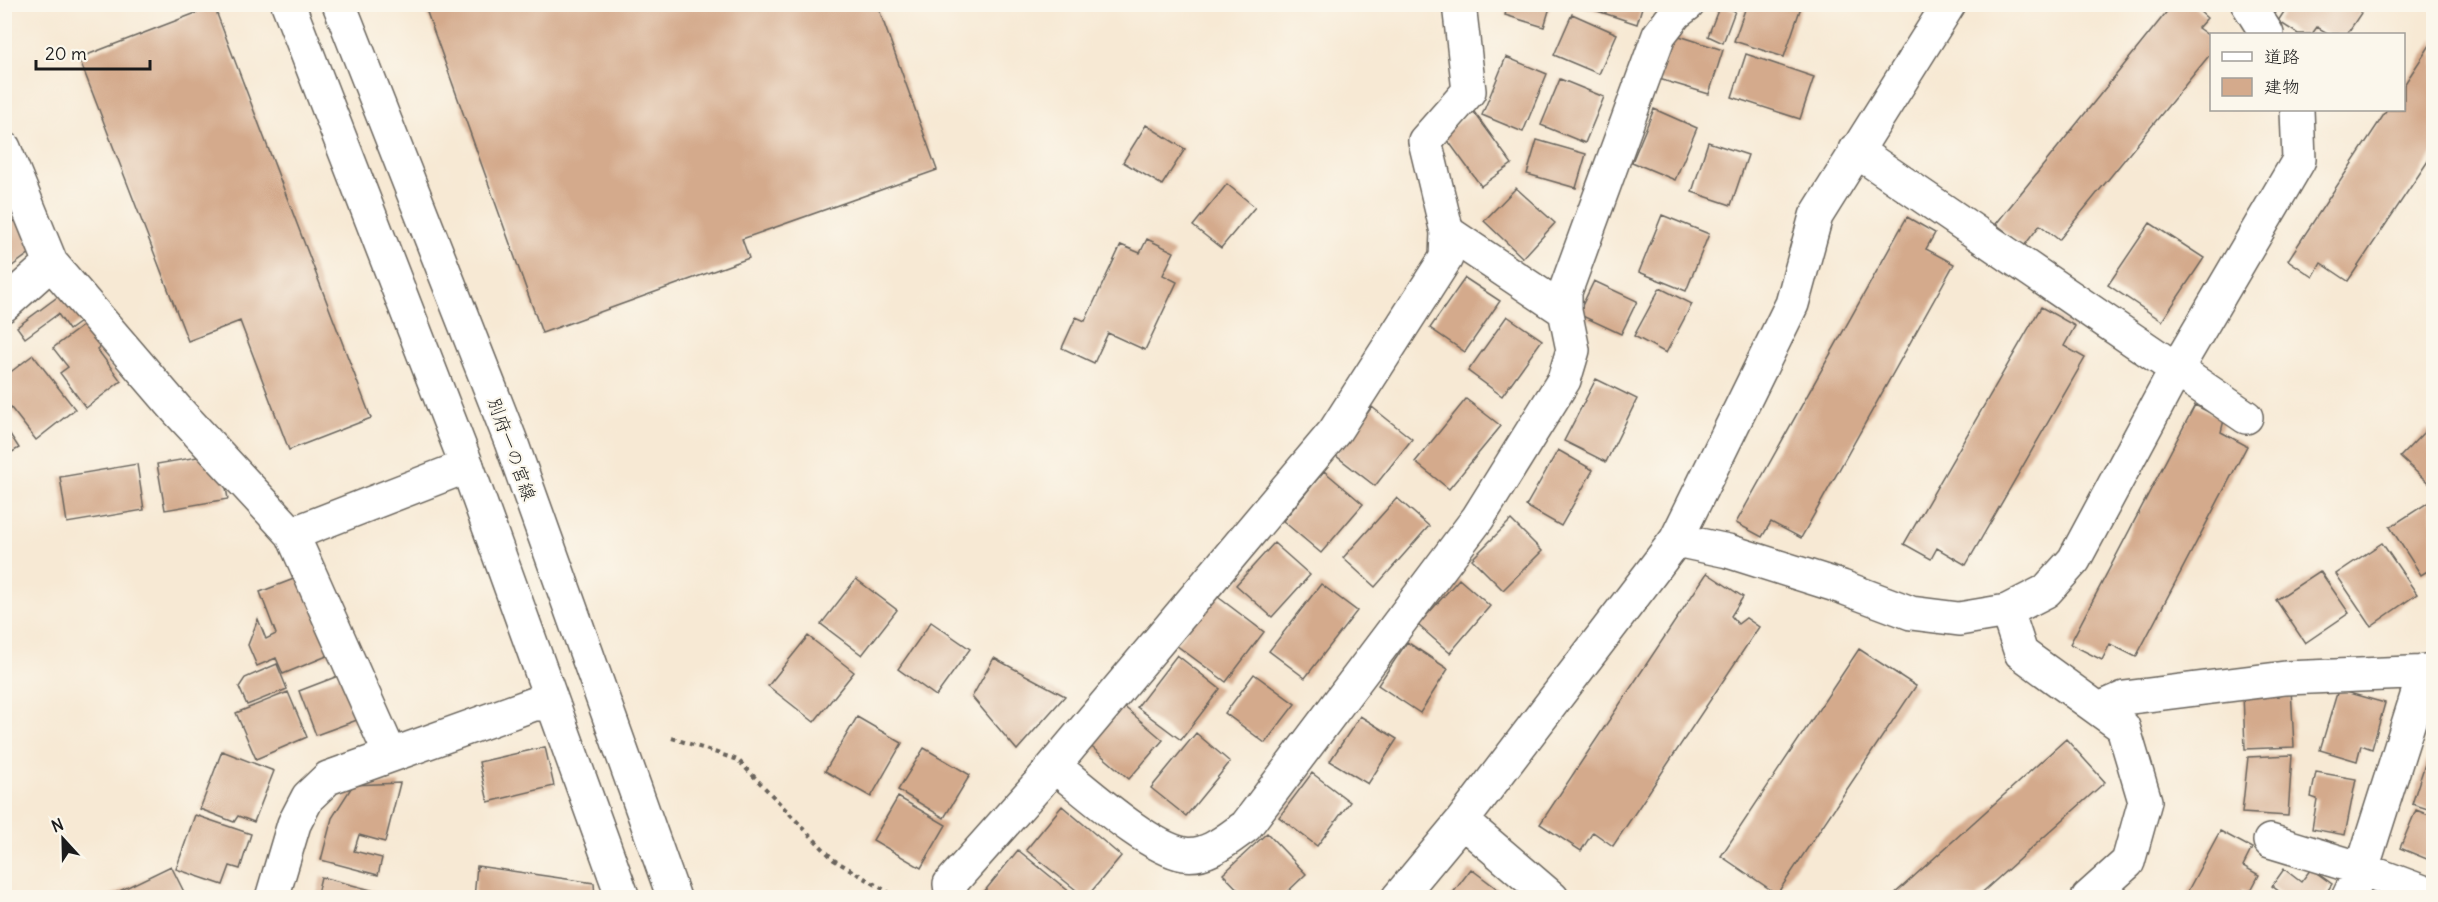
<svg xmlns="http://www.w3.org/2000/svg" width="2438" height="902" font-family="Delius,'Klee One',sans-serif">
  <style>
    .building { fill: #d4aa8c }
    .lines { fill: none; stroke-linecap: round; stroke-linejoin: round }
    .street-casing { stroke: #69645c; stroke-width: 36 }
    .primary-casing { stroke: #69645c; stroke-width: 36 }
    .path { stroke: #69645c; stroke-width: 4; stroke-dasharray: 4.5 4.5; stroke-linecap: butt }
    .street { stroke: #fff; stroke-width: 33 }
    .primary { stroke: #fff; stroke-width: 33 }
    .labels { text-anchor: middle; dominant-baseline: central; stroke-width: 4.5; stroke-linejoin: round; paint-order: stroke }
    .street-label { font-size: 18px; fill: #1c1c1c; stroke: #fbf7ec }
  </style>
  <rect width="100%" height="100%" fill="#fbf7ec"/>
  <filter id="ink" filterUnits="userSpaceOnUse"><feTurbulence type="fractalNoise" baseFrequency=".0167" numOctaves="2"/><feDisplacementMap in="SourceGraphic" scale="12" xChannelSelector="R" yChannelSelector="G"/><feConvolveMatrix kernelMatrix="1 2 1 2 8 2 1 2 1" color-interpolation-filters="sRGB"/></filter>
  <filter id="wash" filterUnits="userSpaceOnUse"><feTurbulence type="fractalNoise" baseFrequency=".008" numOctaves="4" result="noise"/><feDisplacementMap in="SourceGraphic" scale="24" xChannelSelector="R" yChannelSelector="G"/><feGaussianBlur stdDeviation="1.35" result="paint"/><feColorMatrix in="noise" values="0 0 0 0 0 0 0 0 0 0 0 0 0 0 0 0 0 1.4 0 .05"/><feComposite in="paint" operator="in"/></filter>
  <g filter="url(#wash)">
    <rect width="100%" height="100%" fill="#f7e9d4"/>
    <g id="blocks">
      <!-- building -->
      <path class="building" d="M 424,4 L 877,4 L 937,170 L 742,239 L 749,258 L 542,333 Z
        M 1508,4 L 1551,4 L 1544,27 L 1505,15 Z
        M 1576,4 L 1643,4 L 1637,24 Z
        M 1747,4 L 1802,4 L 1784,57 L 1734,41 Z
        M 2173,4 L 2191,4 L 2207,18 L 2198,28 L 2212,38 L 2212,52 L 2059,240 L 2040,225 L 2024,246 L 1996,224 Z
        M 2289,4 L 2367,4 L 2347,34 L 2329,34 L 2317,27 L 2312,34 L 2298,34 L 2278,21 Z
        M 1720,5 L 1735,11 L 1723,43 L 1708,36 Z
        M 214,6 L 371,418 L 289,450 L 240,321 L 188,341 L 79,58 Z
        M 1572,14 L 1617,34 L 1599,74 L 1554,55 Z
        M 1673,34 L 1723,50 L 1709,94 L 1659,79 Z
        M 2434,39 L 2434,152 L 2348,281 L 2321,263 L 2313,277 L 2288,260 L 2387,110 L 2404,110 L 2404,85 Z
        M 1746,54 L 1814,77 L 1800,119 L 1732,97 Z
        M 1506,57 L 1547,74 L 1523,132 L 1482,115 Z
        M 1560,79 L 1604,97 L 1585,143 L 1541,125 Z
        M 1654,109 L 1697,128 L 1675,180 L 1632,162 Z
        M 1474,112 L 1512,164 L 1481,186 L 1443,134 Z
        M 1146,125 L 1185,149 L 1162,185 L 1123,162 Z
        M 1537,140 L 1586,154 L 1576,188 L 1527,174 Z
        M 1708,142 L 1748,155 L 1731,205 L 1692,192 Z
        M 1227,184 L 1255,207 L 1221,248 L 1193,226 Z
        M 1516,188 L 1555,223 L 1523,258 L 1484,221 Z
        M 4,213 L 12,223 L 24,214 L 45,242 L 4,272 Z
        M 1662,215 L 1709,234 L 1686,291 L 1639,272 Z
        M 1907,217 L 1935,233 L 1926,249 L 1954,264 L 1801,538 L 1771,522 L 1762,537 L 1736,523 Z
        M 2150,223 L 2204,258 L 2162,321 L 2108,285 Z
        M 1147,239 L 1174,252 L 1163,275 L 1177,282 L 1145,350 L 1108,333 L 1094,363 L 1062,348 L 1076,317 L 1085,321 L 1121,245 L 1140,253 Z
        M 1465,278 L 1500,301 L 1465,352 L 1430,328 Z
        M 1594,281 L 1637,301 L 1621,334 L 1578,314 Z
        M 71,287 L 91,314 L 69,330 L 58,314 L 25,338 L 17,327 Z
        M 1660,288 L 1692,304 L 1666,353 L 1634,336 Z
        M 2041,307 L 2075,326 L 2064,346 L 2085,358 L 1966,565 L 1937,548 L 1931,559 L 1904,544 Z
        M 1507,316 L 1542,340 L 1502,396 L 1468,371 Z
        M 92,319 L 108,340 L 97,349 L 121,381 L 86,408 L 60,373 L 68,367 L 53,348 Z
        M 33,355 L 75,409 L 36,440 L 4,399 L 4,377 Z
        M 1596,379 L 1637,399 L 1606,462 L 1564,441 Z
        M 1466,399 L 1501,426 L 1449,489 L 1415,462 Z
        M 2195,405 L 2224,420 L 2221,432 L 2247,446 L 2136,657 L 2110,644 L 2102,660 L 2070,644 Z
        M 1372,407 L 1412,439 L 1375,486 L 1335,455 Z
        M 4,425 L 19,448 L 4,457 Z
        M 2427,429 L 2434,435 L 2434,488 L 2400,457 Z
        M 1558,450 L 1593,470 L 1561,526 L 1526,506 Z
        M 220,453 L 228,499 L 165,510 L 157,464 Z
        M 137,464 L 144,510 L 67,523 L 60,477 Z
        M 1324,471 L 1363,504 L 1321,553 L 1283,521 Z
        M 1397,498 L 1429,526 L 1375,587 L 1343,558 Z
        M 2432,500 L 2434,567 L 2421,575 L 2390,527 Z
        M 1511,520 L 1542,551 L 1503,590 L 1472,559 Z
        M 1274,543 L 1310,575 L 1272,617 L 1236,585 Z
        M 2382,543 L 2417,594 L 2371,626 L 2336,574 Z
        M 2320,571 L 2349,613 L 2305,643 L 2276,600 Z
        M 312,572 L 344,649 L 283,674 L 276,658 L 257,666 L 248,645 L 258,619 L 266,639 L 276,634 L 260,592 Z
        M 1707,573 L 1743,597 L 1731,616 L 1738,624 L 1746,618 L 1759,627 L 1613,846 L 1593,832 L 1581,851 L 1540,824 Z
        M 856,579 L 897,610 L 862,655 L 821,624 Z
        M 1459,579 L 1490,606 L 1450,653 L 1418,625 Z
        M 1321,584 L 1357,611 L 1305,678 L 1269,651 Z
        M 1214,594 L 1264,632 L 1226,682 L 1176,645 Z
        M 931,622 L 970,649 L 936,696 L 898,669 Z
        M 808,636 L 854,672 L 814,722 L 768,686 Z
        M 1407,642 L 1448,669 L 1420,713 L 1378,685 Z
        M 1859,649 L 1916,686 L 1777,894 L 1721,856 Z
        M 1177,655 L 1220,689 L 1181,740 L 1137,707 Z
        M 994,658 L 1065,696 L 1017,750 L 972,697 Z
        M 277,664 L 287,689 L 247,705 L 239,687 L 245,678 Z
        M 351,671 L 368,716 L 316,735 L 299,691 Z
        M 1254,674 L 1295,704 L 1265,743 L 1225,713 Z
        M 2291,688 L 2294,747 L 2245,749 L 2243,692 Z
        M 2338,690 L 2385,703 L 2372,749 L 2361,745 L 2357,761 L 2320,750 Z
        M 288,692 L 307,737 L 256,759 L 236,713 Z
        M 1121,704 L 1163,740 L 1129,779 L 1087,743 Z
        M 1360,716 L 1397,739 L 1368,784 L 1330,761 Z
        M 857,717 L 902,743 L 871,797 L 825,771 Z
        M 1196,733 L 1230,762 L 1186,816 L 1151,788 Z
        M 2066,739 L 2105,782 L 1976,898 L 1890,898 Z
        M 545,747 L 554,786 L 488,802 L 479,762 Z
        M 924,748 L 970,775 L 944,818 L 898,790 Z
        M 222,751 L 274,771 L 254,822 L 238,816 L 234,822 L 200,809 Z
        M 2292,755 L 2288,816 L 2242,813 L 2248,757 Z
        M 2426,761 L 2434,764 L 2434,811 L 2412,804 Z
        M 2316,772 L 2356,779 L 2345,835 L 2312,829 L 2317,799 L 2311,797 Z
        M 1312,773 L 1350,802 L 1317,846 L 1279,817 Z
        M 400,783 L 385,842 L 359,835 L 354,851 L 382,858 L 378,875 L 321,860 L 332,818 L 353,785 Z
        M 898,797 L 946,825 L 921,868 L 873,840 Z
        M 1062,806 L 1121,856 L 1086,898 L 1026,850 Z
        M 2416,810 L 2434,817 L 2434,862 L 2400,848 Z
        M 195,815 L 251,834 L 240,869 L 230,866 L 223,885 L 176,869 Z
        M 2220,831 L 2252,848 L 2243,866 L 2259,875 L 2249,894 L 2242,890 L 2238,898 L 2184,898 Z
        M 1267,833 L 1306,874 L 1281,898 L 1246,898 L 1223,874 Z
        M 1018,850 L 1077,898 L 979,898 Z
        M 171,866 L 187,898 L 110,898 L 109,896 Z
        M 477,866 L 594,883 L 595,898 L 474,898 Z
        M 1471,869 L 1504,894 L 1501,898 L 1449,898 Z
        M 2284,869 L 2301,882 L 2311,869 L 2332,884 L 2323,898 L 2288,898 L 2272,886 Z
        M 321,877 L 379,892 L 377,898 L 316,898 Z"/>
    </g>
  </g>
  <g filter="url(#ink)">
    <use href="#blocks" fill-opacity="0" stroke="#69645c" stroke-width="1.5"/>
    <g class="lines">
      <defs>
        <path id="street" d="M 2248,4 L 2267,34
          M 4,148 L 51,263 L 177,410 L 292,534 L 467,466
          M 1855,150 L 2246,417
          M 1447,232 L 1565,311
          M 4,305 L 51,263
          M 292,534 L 390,754
          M 1676,540 L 1728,551 L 1842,587 L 1911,613 L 1959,619 L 2007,611 L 2046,591 L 2074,560 L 2177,368 L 2299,160 L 2297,110
          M 2007,611 L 2021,653 L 2123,727 L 2145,801 L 2128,862 L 2088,898
          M 2099,709 L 2124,698 L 2285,678 L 2434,672
          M 1054,766 C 1085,790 1148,848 1184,854 C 1207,858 1229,838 1246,826 L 1478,518 L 1564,380 L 1573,350 L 1565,311 L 1565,292 L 1659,35 L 1676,13 L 1688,4
          M 1462,821 L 1552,898
          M 2270,841 L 2362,869 L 2434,896
          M 272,898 L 294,824 L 308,797 L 328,778 L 534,704 L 551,704
          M 952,898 L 950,884 L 1037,786 L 1335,431 L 1446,258 L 1447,232 L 1425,141 L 1469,91 L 1459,4
          M 1398,898 L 1462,821 L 1676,540 L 1792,304 L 1816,216 L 1949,4
          M 2348,898 L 2362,869 L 2425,671"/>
        <path id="primary" d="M 288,4 L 467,466 L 623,898
          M 339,4 L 510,439 L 674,898"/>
      </defs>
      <!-- street casing -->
      <use href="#street" class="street-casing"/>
      <!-- primary casing -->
      <use href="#primary" class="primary-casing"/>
      <!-- path -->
      <path class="path" d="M 672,738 L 738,760 L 834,860 L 898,898"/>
      <!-- street -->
      <use href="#street" class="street"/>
      <!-- primary -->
      <use href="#primary" class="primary"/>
    </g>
  </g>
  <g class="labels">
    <!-- street labels -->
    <g class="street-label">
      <text transform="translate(512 449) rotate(70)">別府一の宮線</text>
    </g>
  </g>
  <!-- margin -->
  <rect width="2438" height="902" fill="none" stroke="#fbf7ec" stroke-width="24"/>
  <!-- legend -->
  <rect x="2210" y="33" width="195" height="78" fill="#fbf7ec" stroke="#a29f99" stroke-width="1.5"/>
  <rect x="2222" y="52" width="30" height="9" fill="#ffffff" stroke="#a29f99" stroke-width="1.5"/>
  <text x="2264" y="63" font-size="18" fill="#1c1c1c">道路</text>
  <rect x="2222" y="78" width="30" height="18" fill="#d4aa8c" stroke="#a29f99" stroke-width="1.5"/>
  <text x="2264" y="93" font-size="18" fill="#1c1c1c">建物</text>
  <!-- north arrow -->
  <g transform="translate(63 839) rotate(338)" stroke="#fbf7ec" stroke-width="4.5" paint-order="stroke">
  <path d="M0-4.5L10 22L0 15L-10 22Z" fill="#1c1c1c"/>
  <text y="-9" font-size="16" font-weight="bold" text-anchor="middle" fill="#1c1c1c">N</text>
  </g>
  <!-- scale -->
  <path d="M36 60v9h114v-9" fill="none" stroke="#1c1c1c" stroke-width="3"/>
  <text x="45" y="60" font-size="18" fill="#1c1c1c" stroke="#fbf7ec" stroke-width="4.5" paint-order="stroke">20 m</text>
</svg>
